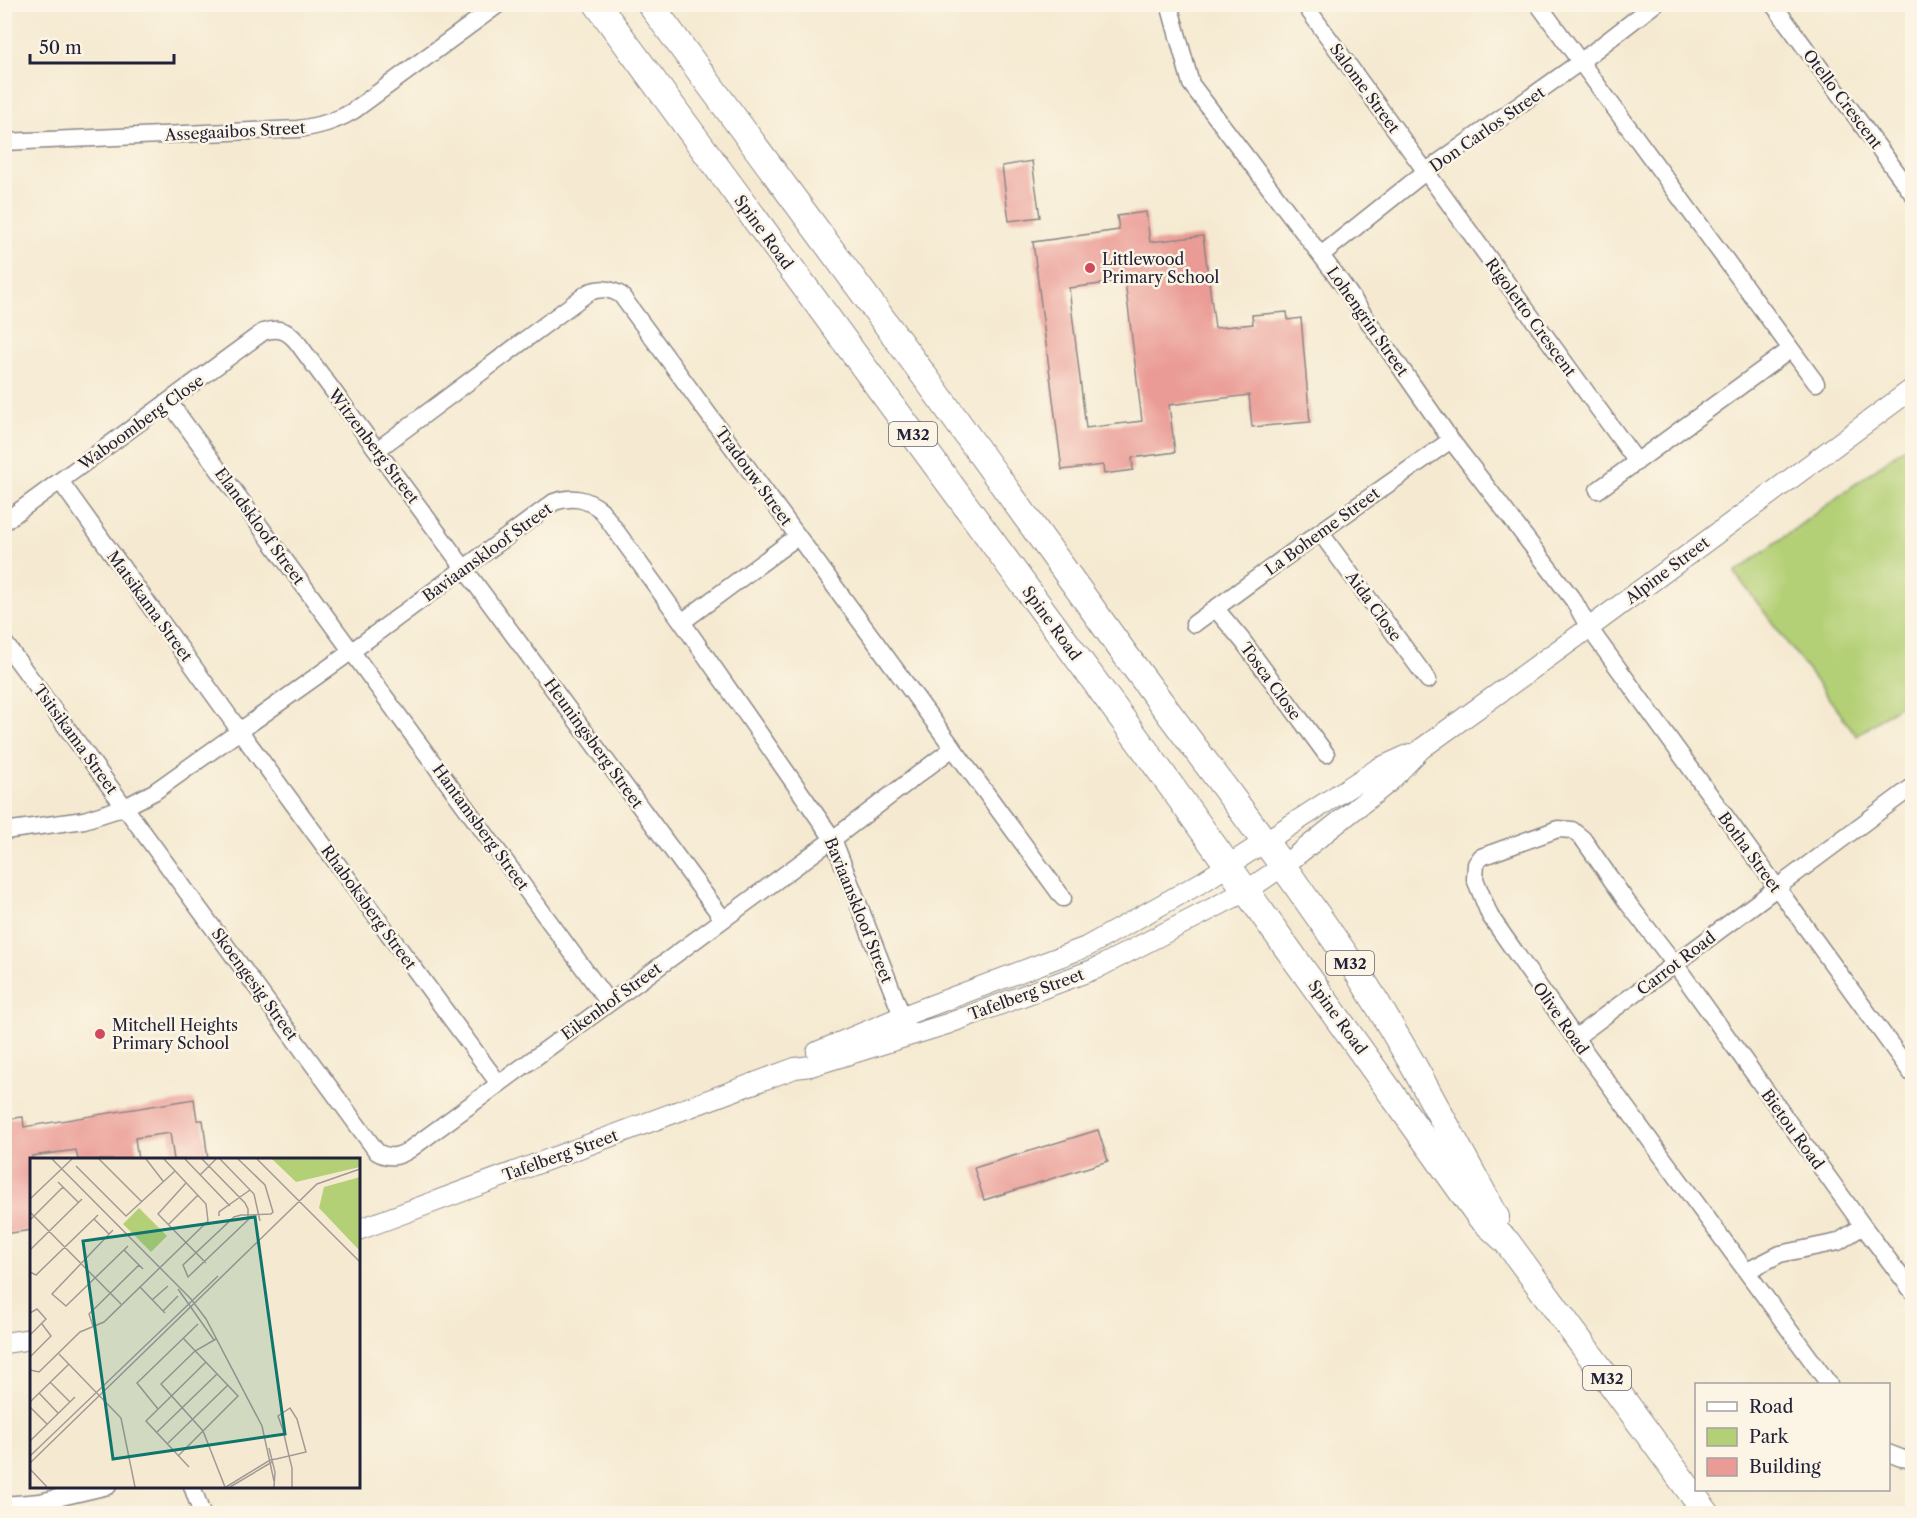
<svg xmlns="http://www.w3.org/2000/svg" width="1917" height="1518" font-family="'Libre Caslon Text',serif">
  <style>
    .green { fill: #b4d076; stroke: #6b7958; stroke-width: 1.5 }
    .building { fill: #ea9b95; fill-rule: evenodd }
    .lines { fill: none; stroke-linecap: round; stroke-linejoin: round }
    .minor-casing { stroke: #8c8686; stroke-width: 19 }
    .tertiary-casing { stroke: #8c8686; stroke-width: 22 }
    .primary-casing { stroke: #8c8686; stroke-width: 28 }
    .minor { stroke: #fff; stroke-width: 16 }
    .tertiary { stroke: #fff; stroke-width: 20 }
    .primary { stroke: #fff; stroke-width: 26 }
    .poi-dot { fill: #d1495b; stroke: #fcf5e5; stroke-width: 2 }
    .labels { text-anchor: middle; dominant-baseline: central; stroke-width: 5; stroke-linejoin: round; paint-order: stroke }
    .shield { fill: #fcf5e5; stroke: #63616e; stroke-width: 1.5 }
    .shield-label { font-size: 15px; font-weight: bold; fill: #22223b }
    .street-label { font-size: 16px; fill: #22223b; stroke: #fcf5e5 }
    .poi-label { font-size: 16px; fill: #22223b; stroke: #fcf5e5; text-anchor: start }
    .inset-road { fill: none; stroke: #a19a95; stroke-width: 1.5 }
    .view { fill: #0f766e; fill-opacity: 0.15; stroke: #0f766e; stroke-width: 3 }
    .inset-edge { fill: none; stroke: #22223b; stroke-width: 3 }
  </style>
  <rect width="100%" height="100%" fill="#fcf5e5"/>
  <filter id="ink" filterUnits="userSpaceOnUse"><feTurbulence type="fractalNoise" baseFrequency=".0167" numOctaves="2"/><feDisplacementMap in="SourceGraphic" scale="12" xChannelSelector="R" yChannelSelector="G"/><feConvolveMatrix kernelMatrix="1 2 1 2 8 2 1 2 1" color-interpolation-filters="sRGB"/></filter>
  <filter id="wash" filterUnits="userSpaceOnUse"><feTurbulence type="fractalNoise" baseFrequency=".008" numOctaves="4" result="noise"/><feDisplacementMap in="SourceGraphic" scale="24" xChannelSelector="R" yChannelSelector="G"/><feGaussianBlur stdDeviation="1.35" result="paint"/><feColorMatrix in="noise" values="0 0 0 0 0 0 0 0 0 0 0 0 0 0 0 0 0 1.4 0 .05"/><feComposite in="paint" operator="in"/></filter>
  <g filter="url(#wash)">
    <rect width="100%" height="100%" fill="#f5ead1"/>
    <!-- green -->
    <path class="green" d="M 1912,442 L 1912,696 L 1857,736 L 1735,573 Z"/>
    <g id="blocks">
      <!-- building -->
      <path class="building" d="M 1032,161 L 1040,217 L 1009,221 L 1002,166 Z
        M 1146,212 L 1150,242 L 1203,236 L 1215,328 L 1253,324 L 1252,315 L 1287,312 L 1288,320 L 1301,318 L 1310,422 L 1252,427 L 1249,395 L 1169,405 L 1175,452 L 1132,458 L 1133,470 L 1104,474 L 1103,465 L 1062,470 L 1033,242 L 1119,230 L 1117,216 ZM 1125,281 L 1142,421 L 1086,428 L 1069,288 Z
        M 194,1099 L 197,1120 L 203,1120 L 208,1160 L 174,1160 L 170,1133 L 135,1138 L 138,1160 L 78,1160 L 76,1150 L 32,1156 L 32,1230 L 4,1234 L 4,1119 L 23,1117 L 24,1127 Z
        M 1098,1130 L 1108,1161 L 984,1200 L 974,1168 Z"/>
    </g>
  </g>
  <g filter="url(#ink)">
    <use href="#blocks" fill-opacity="0" stroke="#8c8686" stroke-width="1.5"/>
    <g class="lines">
      <defs>
        <path id="minor" d="M 1169,4 L 1191,84 L 1341,282 L 1451,440 L 1574,601 L 1589,628 L 1912,1074
          M 1304,4 L 1637,462
          M 1538,4 L 1816,383
          M 1773,4 L 1912,193
          M 4,142 L 298,129 C 318,126 335,122 353,111 L 499,4
          M 1321,255 L 1425,172 L 1580,62 L 1655,4
          M 169,402 L 609,1003
          M 377,450 L 589,292 C 601,288 609,288 621,295 L 1063,898
          M 60,481 L 239,730 L 499,1084
          M 1598,490 L 1791,349
          M 4,522 L 263,332 C 278,327 287,330 297,342 L 723,919
          M 1320,532 L 1428,680
          M 1215,608 L 1242,640 L 1326,754
          M 682,622 L 798,536
          M 1194,624 L 1320,532 L 1451,440
          M 4,642 L 377,1152 C 389,1159 398,1157 409,1150 L 833,839 L 953,748
          M 4,831 L 84,820 L 125,807 L 154,792 L 352,651 L 554,502 C 572,496 586,498 601,510 L 682,622 L 833,839 L 906,1026
          M 1575,1038 L 1912,787
          M 1747,1271 L 1780,1254 L 1838,1242 L 1863,1226
          M 1829,1384 L 1575,1038 L 1490,916 L 1475,879 L 1476,864 L 1481,857 L 1558,829 L 1572,830 L 1583,839 L 1627,902 L 1675,964 L 1863,1226 L 1912,1291
          M 1888,1453 L 1901,1458 L 1912,1460
          M 192,1486 L 202,1514
          M 4,1505 L 40,1502 L 108,1486"/>
        <path id="tertiary" d="M 817,1052 L 903,1016 L 1086,947 L 1204,881 L 1379,768 L 1410,754
          M 358,1230 L 795,1068 L 811,1066 L 947,1024 L 1095,969 L 1246,891 L 1283,866 L 1388,783 L 1421,749 L 1589,628 L 1912,389
          M 4,1343 L 32,1339"/>
        <path id="primary" d="M 597,4 L 1143,747 L 1480,1217 L 1507,1242 L 1707,1514
          M 650,4 L 920,370 L 1127,657 L 1283,866 L 1358,973 L 1378,1005 L 1412,1063 L 1496,1217"/>
      </defs>
      <!-- minor casing -->
      <use href="#minor" class="minor-casing"/>
      <!-- tertiary casing -->
      <use href="#tertiary" class="tertiary-casing"/>
      <!-- primary casing -->
      <use href="#primary" class="primary-casing"/>
      <!-- minor -->
      <use href="#minor" class="minor"/>
      <!-- tertiary -->
      <use href="#tertiary" class="tertiary"/>
      <!-- primary -->
      <use href="#primary" class="primary"/>
    </g>
  </g>
  <!-- markers -->
  <g class="poi-dot">
    <circle cx="1090" cy="268" r="6"/>
    <circle cx="100" cy="1034" r="6"/>
  </g>
  <g class="labels">
    <!-- shield labels -->
    <g class="shield">
      <rect x="889" y="422" width="48" height="24" rx="4.5"/>
      <rect x="1326" y="951" width="48" height="24" rx="4.5"/>
      <rect x="1583" y="1366" width="48" height="24" rx="4.5"/>
    </g>
    <g class="shield-label">
      <text x="913" y="434">M32</text>
      <text x="1350" y="963">M32</text>
      <text x="1607" y="1378">M32</text>
    </g>
    <!-- street labels -->
    <g class="street-label">
      <text transform="translate(1365 88) rotate(54)">Salome Street</text>
      <text transform="translate(1843 99) rotate(53)">Otello Crescent</text>
      <text transform="translate(1487 129) rotate(-35)">Don Carlos Street</text>
      <text transform="translate(235 131) rotate(-3)">Assegaaibos Street</text>
      <text transform="translate(764 232) rotate(54)">Spine Road</text>
      <text transform="translate(1531 317) rotate(54)">Rigoletto Crescent</text>
      <text transform="translate(1368 321) rotate(55)">Lohengrin Street</text>
      <text transform="translate(141 422) rotate(-36)">Waboomberg Close</text>
      <text transform="translate(374 446) rotate(53)">Witzenberg Street</text>
      <text transform="translate(754 476) rotate(54)">Tradouw Street</text>
      <text transform="translate(260 526) rotate(54)">Elandskloof Street</text>
      <text transform="translate(1322 531) rotate(-36)">La Boheme Street</text>
      <text transform="translate(487 552) rotate(-36)">Baviaanskloof Street</text>
      <text transform="translate(1667 570) rotate(-37)">Alpine Street</text>
      <text transform="translate(150 606) rotate(54)">Matsikama Street</text>
      <text transform="translate(1374 606) rotate(54)">Aida Close</text>
      <text transform="translate(1052 623) rotate(54)">Spine Road</text>
      <text transform="translate(1271 681) rotate(54)">Tosca Close</text>
      <text transform="translate(76 739) rotate(54)">Tsitsikama Street</text>
      <text transform="translate(594 743) rotate(54)">Heuningsberg Street</text>
      <text transform="translate(481 827) rotate(54)">Hantamsberg Street</text>
      <text transform="translate(1750 852) rotate(54)">Botha Street</text>
      <text transform="translate(369 907) rotate(54)">Rhaboksberg Street</text>
      <text transform="translate(859 910) rotate(68)">Baviaanskloof Street</text>
      <text transform="translate(1676 963) rotate(-37)">Carrot Road</text>
      <text transform="translate(255 984) rotate(54)">Skoengesig Street</text>
      <text transform="translate(1026 994) rotate(-20)">Tafelberg Street</text>
      <text transform="translate(611 1001) rotate(-36)">Eikenhof Street</text>
      <text transform="translate(1338 1017) rotate(54)">Spine Road</text>
      <text transform="translate(1561 1018) rotate(55)">Olive Road</text>
      <text transform="translate(1793 1129) rotate(54)">Bietou Road</text>
      <text transform="translate(560 1155) rotate(-20)">Tafelberg Street</text>
    </g>
    <!-- poi labels -->
    <g class="poi-label">
      <text x="1102" y="259">Littlewood<tspan x="1102" dy="18">Primary School</tspan></text>
      <text x="112" y="1025">Mitchell Heights<tspan x="112" dy="18">Primary School</tspan></text>
    </g>
  </g>
  <!-- overview -->
  <g transform="translate(30 1158)">
    <rect width="330" height="330" fill="#f5ead1"/>
    <path d="M 242,1 L 330,1 L 330,9 L 266,24 ZM 330,19 L 330,93 L 289,50 L 294,29 ZM 109,50 L 137,78 L 121,94 L 93,66 Z" fill="#b4d076"/>
    <path class="inset-road" d="M 22,1 L 161,141 L 176,161 L 232,268 L 244,323M 69,1 L 112,44M 116,1 L 133,23M 155,1 L 200,48M 172,1 L 215,45 L 218,51 L 218,62 L 158,119 L 153,107 L 204,59 L 211,57 L 218,57 L 241,56 L 243,54 L 235,27 L 208,1M 190,1 L 224,36 L 230,63M 227,1 L 330,104M 46,8 L 96,58 L 145,13M 170,17 L 186,1M 28,24 L 49,45M 156,25 L 128,56 L 176,105M 0,41 L 42,1M 0,54 L 91,146M 189,58 L 189,54 L 220,32M 64,61 L 79,76M 0,62 L 33,29M 138,67 L 168,37M 83,72 L 22,136 L 36,148 L 98,88M 0,92 L 52,41M 94,92 L 113,111M 0,114 L 6,117 L 68,57M 110,129 L 135,155M 148,131 L 184,182M 122,142 L 138,128M 133,153 L 148,138M 0,155 L 7,151 L 16,161 L 0,177M 63,168 L 59,156 L 109,107M 186,181 L 165,193 L 131,226 L 173,273 L 195,329M 29,196 L 91,260 L 105,329M 0,199 L 21,178 L 12,166M 0,212 L 9,214 L 50,174 L 74,164 L 178,63 L 176,46 L 134,1M 20,224 L 40,244M 9,235 L 28,255M 0,244 L 39,206M 0,249 L 17,266M 128,251 L 107,225 L 168,166M 126,275 L 187,216M 0,283 L 45,239M 137,286 L 198,227M 239,290 L 245,314 L 244,329M 0,298 L 188,118M 148,298 L 208,238 L 153,180M 0,305 L 287,26 L 330,11M 159,309 L 116,263 L 176,204M 0,311 L 17,329M 196,329 L 240,302 L 246,301 L 259,298 L 276,294 L 267,261 L 260,250 L 248,258 L 253,272 L 259,298 L 262,310 L 262,329M 200,329 L 242,304"/>
    <path class="view" d="M 225,59 L 255,276 L 83,301 L 53,83 Z"/>
    <rect width="330" height="330" class="inset-edge"/>
  </g>
  <!-- margin -->
  <rect width="1917" height="1518" fill="none" stroke="#fcf5e5" stroke-width="24"/>
  <!-- legend -->
  <rect x="1695" y="1383" width="195" height="108" fill="#fcf5e5" stroke="#a5a1a1" stroke-width="1.5"/>
  <rect x="1707" y="1402" width="30" height="9" fill="#ffffff" stroke="#a5a1a1" stroke-width="1.5"/>
  <text x="1749" y="1413" font-size="18" fill="#22223b">Road</text>
  <rect x="1707" y="1428" width="30" height="18" fill="#b4d076" stroke="#a5a1a1" stroke-width="1.5"/>
  <text x="1749" y="1443" font-size="18" fill="#22223b">Park</text>
  <rect x="1707" y="1458" width="30" height="18" fill="#ea9b95" stroke="#a5a1a1" stroke-width="1.5"/>
  <text x="1749" y="1473" font-size="18" fill="#22223b">Building</text>
  <!-- scale -->
  <path d="M30 54v9h144v-9" fill="none" stroke="#22223b" stroke-width="3"/>
  <text x="39" y="54" font-size="18" fill="#22223b" stroke="#fcf5e5" stroke-width="4.5" paint-order="stroke">50 m</text>
</svg>
